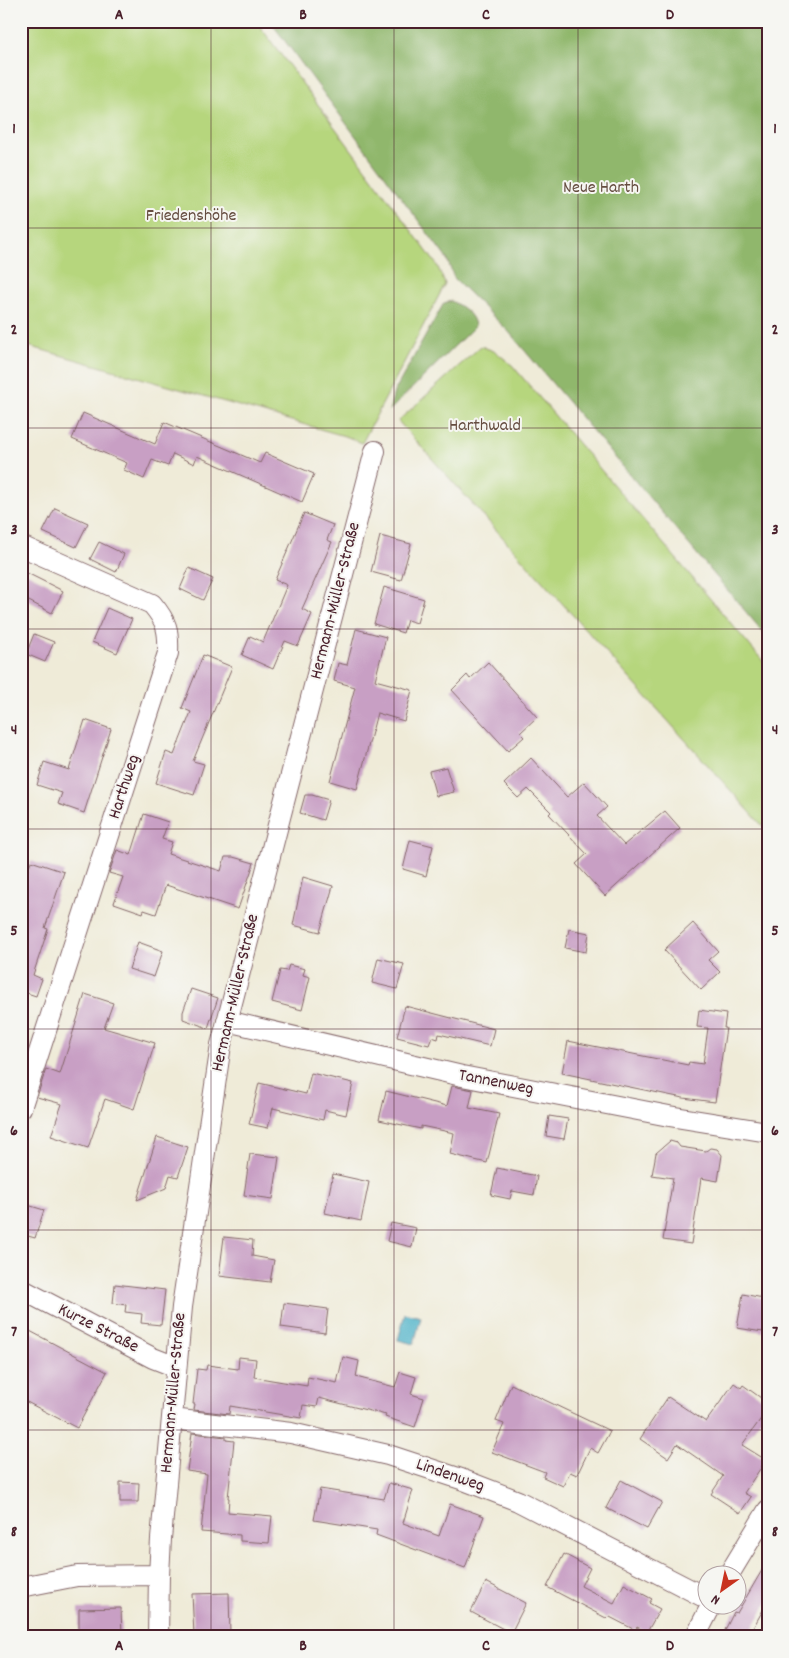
<svg xmlns="http://www.w3.org/2000/svg" width="789" height="1658" font-family="Dekko,sans-serif">
  <style>
    .green { fill: #b6d67d; stroke: #807a54 }
    .forest { fill: #90b76c; stroke: #6d6b4c }
    .water { fill: #48b0c7; stroke: #496879 }
    .building { fill: #c89fc4 }
    .lines { fill: none; stroke-linecap: round; stroke-linejoin: round }
    .minor-casing { stroke: #846668; stroke-width: 22 }
    .minor { stroke: #fff; stroke-width: 20 }
    .grid { fill: none; stroke: #4a1f2b; stroke-width: 1; stroke-opacity: 0.55 }
    .labels { text-anchor: middle; dominant-baseline: central; stroke-width: 4; stroke-linejoin: round; paint-order: stroke }
    .park-label { font-size: 18px; fill: #654d40; stroke: #f6f6f2 }
    .street-label { font-size: 18px; fill: #4a1f2b; stroke: #f6f6f2 }
    .neatline { fill: none; stroke: #4a1f2b; stroke-width: 2 }
    .grid-label { font-size: 16px; text-anchor: middle; font-weight: bold; fill: #4a1f2b }
  </style>
  <rect width="100%" height="100%" fill="#f6f6f2"/>
  <filter id="ink" filterUnits="userSpaceOnUse"><feTurbulence type="fractalNoise" baseFrequency=".02" numOctaves="2"/><feDisplacementMap in="SourceGraphic" scale="10" xChannelSelector="R" yChannelSelector="G"/><feConvolveMatrix kernelMatrix="1 2 1 2 8 2 1 2 1" color-interpolation-filters="sRGB"/></filter>
  <filter id="wash" filterUnits="userSpaceOnUse"><feTurbulence type="fractalNoise" baseFrequency=".0096" numOctaves="4" result="noise"/><feDisplacementMap in="SourceGraphic" scale="20" xChannelSelector="R" yChannelSelector="G"/><feGaussianBlur stdDeviation="1.12" result="paint"/><feColorMatrix in="noise" values="0 0 0 0 0 0 0 0 0 0 0 0 0 0 0 0 0 1.4 0 .05"/><feComposite in="paint" operator="in"/></filter>
  <g filter="url(#wash)">
    <rect width="100%" height="100%" fill="#efebd8"/>
    <!-- green -->
    <path class="green" d="M 21,21 L 256,21 L 437,265 L 445,284 L 362,443 L 348,437 L 21,344 Z
      M 481,346 L 496,352 L 512,365 L 768,667 L 768,832 L 398,421 Z"/>
    <!-- forest -->
    <path class="forest" d="M 270,21 L 768,21 L 768,638 L 509,332 L 454,278 L 447,259 Z
      M 451,301 C 461,306 474,314 475,326 L 389,411 L 394,392 L 444,303 Z"/>
    <!-- water -->
    <path class="water" d="M 405,1313 L 421,1317 L 414,1344 L 398,1340 Z"/>
    <g id="blocks">
      <!-- building -->
      <path class="building" d="M 83,413 L 155,444 L 164,422 L 260,463 L 265,453 L 314,474 L 302,502 L 197,456 L 194,464 L 173,454 L 168,466 L 152,460 L 144,479 L 124,470 L 127,463 L 72,439 Z
        M 55,508 L 88,523 L 76,547 L 43,532 Z
        M 304,513 L 333,525 L 327,540 L 332,542 L 302,609 L 312,614 L 298,646 L 285,641 L 273,669 L 242,655 L 250,636 L 263,642 L 287,585 L 275,580 Z
        M 380,536 L 411,544 L 401,580 L 371,572 Z
        M 99,542 L 124,554 L 116,572 L 90,559 Z
        M 189,568 L 213,579 L 203,600 L 180,589 Z
        M 27,573 L 63,591 L 52,613 L 21,597 L 21,584 Z
        M 384,587 L 424,599 L 417,623 L 407,620 L 403,633 L 374,624 Z
        M 107,608 L 132,619 L 117,653 L 92,642 Z
        M 356,629 L 386,637 L 375,680 L 412,690 L 404,721 L 377,713 L 357,789 L 330,781 L 355,687 L 334,681 L 338,663 L 347,665 Z
        M 34,634 L 54,642 L 45,662 L 26,654 Z
        M 203,655 L 232,667 L 193,761 L 204,764 L 194,795 L 156,783 L 166,752 L 174,755 L 191,712 L 182,708 Z
        M 488,662 L 537,717 L 520,733 L 524,737 L 508,751 L 452,690 L 467,675 L 470,679 Z
        M 85,720 L 111,729 L 84,813 L 58,804 L 62,793 L 37,785 L 44,762 L 69,770 Z
        M 531,758 L 567,797 L 584,782 L 607,807 L 597,816 L 624,845 L 665,811 L 680,828 L 605,896 L 576,864 L 587,854 L 549,814 L 551,812 L 528,789 L 518,798 L 504,784 Z
        M 446,767 L 454,792 L 436,796 L 429,771 Z
        M 305,795 L 312,795 L 329,800 L 323,820 L 300,813 Z
        M 144,814 L 168,822 L 162,839 L 172,842 L 168,854 L 221,871 L 225,857 L 233,857 L 254,863 L 238,909 L 166,885 L 156,914 L 144,910 L 143,913 L 114,903 L 123,877 L 109,873 L 117,850 L 131,855 Z
        M 410,840 L 433,846 L 426,876 L 403,869 Z
        M 31,861 L 64,872 L 45,928 L 48,929 L 33,975 L 42,979 L 36,996 L 27,993 L 25,999 L 21,999 L 21,890 Z
        M 303,877 L 333,886 L 320,932 L 293,925 Z
        M 693,923 L 718,951 L 708,960 L 720,972 L 701,990 L 664,950 Z
        M 569,929 L 589,933 L 586,952 L 565,948 Z
        M 138,942 L 163,951 L 154,977 L 129,969 Z
        M 378,958 L 404,964 L 397,989 L 372,983 Z
        M 289,965 L 305,969 L 303,975 L 310,977 L 302,1010 L 272,1002 L 280,970 L 287,971 Z
        M 191,989 L 218,998 L 208,1028 L 183,1019 L 183,1012 Z
        M 85,994 L 113,1003 L 104,1028 L 155,1043 L 134,1109 L 105,1099 L 88,1148 L 51,1136 L 62,1104 L 37,1097 L 46,1069 L 60,1074 Z
        M 405,1006 L 494,1029 L 490,1046 L 439,1034 L 438,1039 L 432,1037 L 429,1045 L 397,1037 Z
        M 699,1010 L 726,1014 L 724,1028 L 726,1028 L 715,1102 L 683,1098 L 562,1073 L 568,1041 L 688,1065 L 689,1062 L 703,1064 L 708,1028 L 697,1027 Z
        M 311,1073 L 353,1083 L 346,1115 L 325,1110 L 323,1120 L 273,1108 L 268,1128 L 249,1124 L 259,1083 L 306,1094 Z
        M 452,1086 L 473,1090 L 469,1108 L 499,1114 L 487,1163 L 450,1154 L 454,1133 L 421,1126 L 421,1129 L 379,1120 L 386,1091 L 447,1106 Z
        M 549,1116 L 568,1119 L 564,1139 L 546,1136 Z
        M 157,1137 L 188,1147 L 178,1177 L 170,1175 L 166,1188 L 137,1200 Z
        M 670,1141 L 677,1143 L 680,1147 L 706,1151 L 710,1148 L 717,1149 L 722,1155 L 718,1181 L 701,1178 L 691,1244 L 663,1240 L 673,1178 L 652,1175 L 656,1153 Z
        M 250,1154 L 279,1157 L 273,1199 L 244,1195 Z
        M 497,1168 L 537,1176 L 534,1195 L 512,1191 L 510,1199 L 491,1195 Z
        M 333,1174 L 369,1182 L 361,1221 L 325,1213 Z
        M 21,1203 L 44,1210 L 35,1238 L 21,1234 Z
        M 391,1223 L 416,1228 L 412,1247 L 387,1241 Z
        M 224,1237 L 253,1240 L 252,1256 L 274,1260 L 270,1282 L 219,1276 Z
        M 115,1284 L 165,1290 L 161,1325 L 141,1323 L 142,1314 L 125,1312 L 126,1305 L 113,1303 Z
        M 743,1294 L 768,1299 L 763,1332 L 737,1328 Z
        M 284,1303 L 328,1309 L 325,1333 L 281,1327 Z
        M 21,1329 L 27,1332 L 28,1330 L 107,1372 L 77,1428 L 21,1399 Z
        M 239,1357 L 256,1359 L 254,1377 L 307,1386 L 308,1377 L 337,1383 L 343,1357 L 359,1361 L 356,1377 L 395,1387 L 400,1372 L 416,1377 L 411,1394 L 424,1398 L 415,1427 L 385,1417 L 386,1415 L 319,1398 L 317,1407 L 303,1405 L 301,1418 L 230,1406 L 229,1414 L 194,1410 L 195,1404 L 193,1404 L 197,1369 L 206,1370 L 207,1365 L 238,1369 Z
        M 734,1383 L 741,1388 L 743,1385 L 768,1403 L 768,1409 L 742,1445 L 766,1460 L 744,1493 L 751,1497 L 740,1513 L 711,1494 L 723,1476 L 677,1444 L 668,1458 L 640,1439 L 668,1397 L 706,1422 Z
        M 511,1384 L 610,1431 L 598,1453 L 590,1448 L 577,1475 L 570,1472 L 563,1486 L 543,1477 L 545,1472 L 492,1452 L 504,1424 L 496,1421 Z
        M 192,1433 L 226,1437 L 226,1440 L 234,1441 L 228,1498 L 229,1498 L 228,1512 L 272,1516 L 269,1543 L 240,1541 L 240,1535 L 201,1532 L 207,1474 L 187,1471 Z
        M 621,1480 L 662,1502 L 647,1529 L 606,1508 Z
        M 120,1482 L 139,1483 L 138,1502 L 120,1502 Z
        M 389,1483 L 413,1490 L 403,1523 L 439,1536 L 450,1504 L 484,1516 L 465,1568 L 376,1535 L 377,1530 L 314,1520 L 320,1489 L 384,1499 Z
        M 564,1554 L 590,1568 L 581,1586 L 614,1603 L 624,1584 L 652,1599 L 649,1603 L 660,1609 L 647,1632 L 637,1627 L 635,1630 L 608,1616 L 606,1618 L 547,1587 Z
        M 768,1560 L 768,1601 L 748,1637 L 738,1637 L 725,1630 L 734,1612 L 737,1613 Z
        M 486,1582 L 526,1603 L 511,1633 L 471,1612 Z
        M 229,1593 L 230,1634 L 194,1635 L 192,1594 Z
        M 121,1608 L 122,1637 L 79,1637 L 79,1609 Z"/>
    </g>
  </g>
  <g filter="url(#ink)">
    <use href="#blocks" fill-opacity="0" stroke="#846668" stroke-width="1"/>
    <g class="lines">
      <defs>
        <path id="minor" d="M 21,546 L 152,604 C 167,622 169,630 168,653 L 21,1108
          M 227,1021 L 462,1076 L 669,1116 L 768,1132
          M 21,1289 L 153,1358 L 176,1367
          M 172,1419 L 291,1433 L 388,1455 L 461,1479 L 518,1501 L 706,1598
          M 728,1576 L 768,1510
          M 21,1587 L 77,1576 L 159,1575
          M 158,1637 L 159,1575 L 161,1539 L 182,1307 L 221,1045 L 375,451
          M 695,1637 L 711,1606"/>
      </defs>
      <!-- minor casing -->
      <use href="#minor" class="minor-casing"/>
      <!-- minor -->
      <use href="#minor" class="minor"/>
    </g>
  </g>
  <!-- grid -->
  <path class="grid" d="M 211,21 L 211,1637M 394,21 L 394,1637M 578,21 L 578,1637M 21,228 L 768,228M 21,428 L 768,428M 21,629 L 768,629M 21,829 L 768,829M 21,1029 L 768,1029M 21,1230 L 768,1230M 21,1430 L 768,1430"/>
  <g class="labels">
    <!-- park labels -->
    <g class="park-label">
      <text x="601" y="188">Neue Harth</text>
      <text x="191" y="216">Friedenshöhe</text>
      <text x="485" y="426">Harthwald</text>
    </g>
    <!-- street labels -->
    <g class="street-label">
      <text transform="translate(336 601) rotate(-76)">Hermann-Müller-Straße</text>
      <text transform="translate(125 787) rotate(-72)">Harthweg</text>
      <text transform="translate(236 993) rotate(-77)">Hermann-Müller-Straße</text>
      <text transform="translate(496 1083) rotate(11)">Tannenweg</text>
      <text transform="translate(98 1329) rotate(27)">Kurze Straße</text>
      <text transform="translate(174 1393) rotate(-85)">Hermann-Müller-Straße</text>
      <text transform="translate(450 1476) rotate(19)">Lindenweg</text>
    </g>
  </g>
  <!-- margin -->
  <rect width="789" height="1658" fill="none" stroke="#f6f6f2" stroke-width="55"/>
  <!-- north arrow -->
  <g transform="translate(722 1590) rotate(213)"><circle r="24" fill="#f6f6f2" stroke="#b1a0a2"/>
  <path d="M0-4L9 19L0 12L-9 19Z" fill="#c8321e"/>
  <text y="-8" font-size="14" font-weight="bold" text-anchor="middle" fill="#4a1f2b">N</text>
  </g>
  <rect x="28" y="28" width="734" height="1602" class="neatline"/>
  <g class="grid-label">
    <text x="119" y="19">A</text>
    <text x="303" y="19">B</text>
    <text x="486" y="19">C</text>
    <text x="670" y="19">D</text>
    <text x="14" y="133">1</text>
    <text x="775" y="133">1</text>
    <text x="14" y="334">2</text>
    <text x="775" y="334">2</text>
    <text x="14" y="534">3</text>
    <text x="775" y="534">3</text>
    <text x="14" y="734">4</text>
    <text x="775" y="734">4</text>
    <text x="14" y="935">5</text>
    <text x="775" y="935">5</text>
    <text x="14" y="1135">6</text>
    <text x="775" y="1135">6</text>
    <text x="14" y="1336">7</text>
    <text x="775" y="1336">7</text>
    <text x="14" y="1536">8</text>
    <text x="775" y="1536">8</text>
    <text x="119" y="1650">A</text>
    <text x="303" y="1650">B</text>
    <text x="486" y="1650">C</text>
    <text x="670" y="1650">D</text>
  </g>
</svg>
